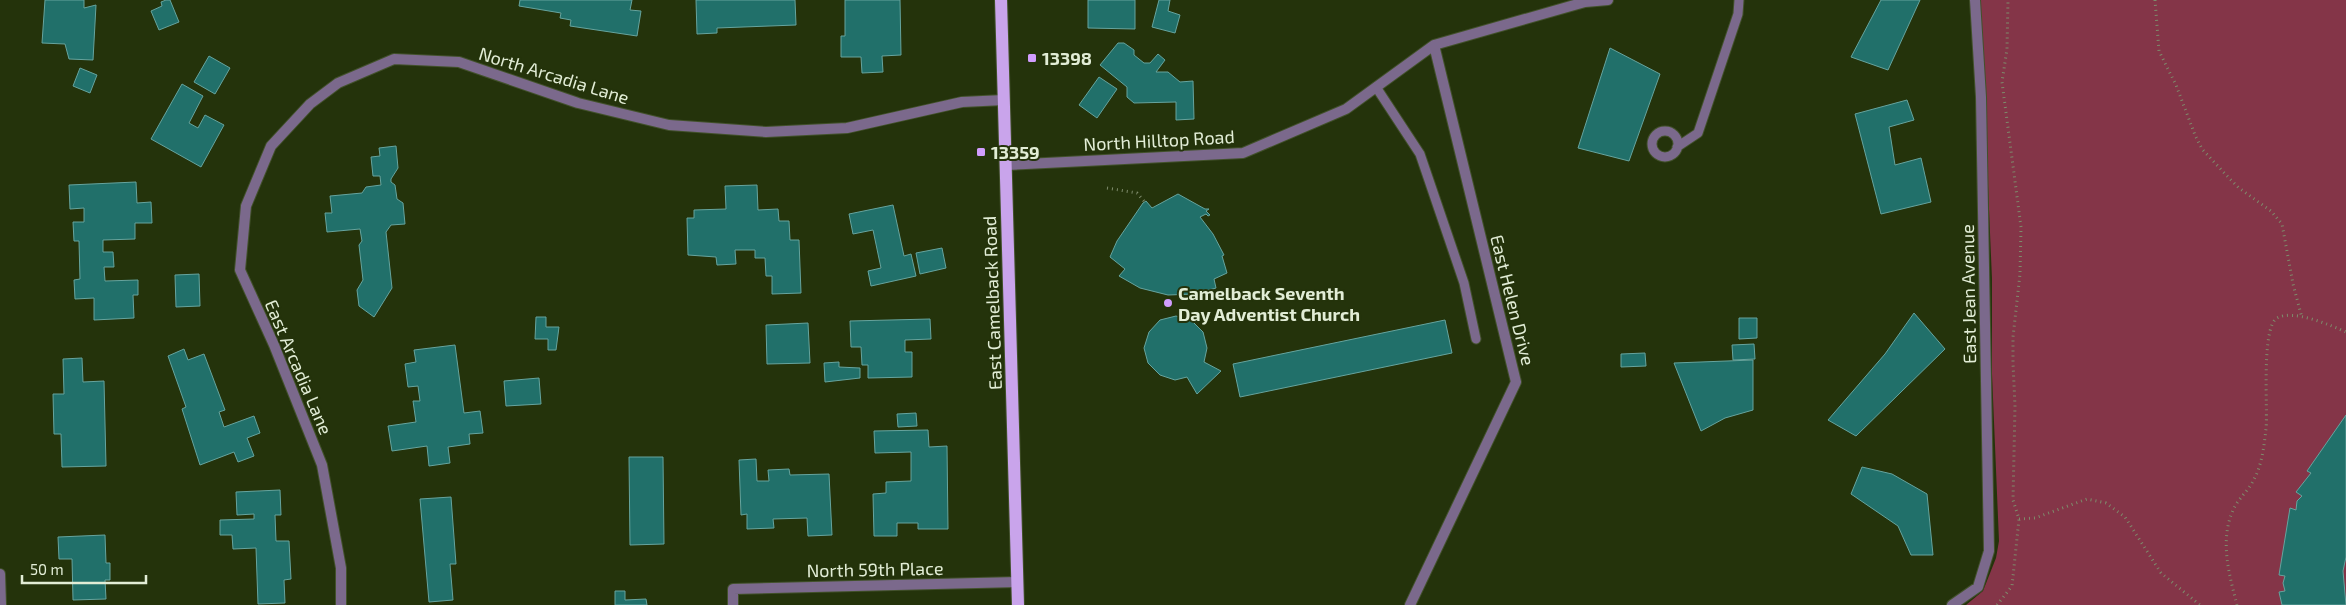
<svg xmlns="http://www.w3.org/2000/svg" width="2346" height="605" font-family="'Exo 2',sans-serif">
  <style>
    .green { fill: #843548 }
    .building { fill: #21706a; stroke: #66a49e }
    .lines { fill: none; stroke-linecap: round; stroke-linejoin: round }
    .service-casing { stroke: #42512b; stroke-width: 11 }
    .minor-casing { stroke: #42512b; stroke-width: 12 }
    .primary-casing { stroke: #42512b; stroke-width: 14 }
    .path { stroke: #7e8b6b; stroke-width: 3; stroke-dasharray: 1 4; stroke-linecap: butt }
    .service { stroke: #7b698c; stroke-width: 9 }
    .minor { stroke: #7b698c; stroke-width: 10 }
    .primary { stroke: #c9a4eb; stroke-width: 12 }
    .poi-dot { fill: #d19dfe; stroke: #24330b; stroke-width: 2 }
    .labels { text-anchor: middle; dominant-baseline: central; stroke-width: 4; stroke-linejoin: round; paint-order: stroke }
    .poi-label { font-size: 18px; font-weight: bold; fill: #e2edd6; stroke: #24330b; text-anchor: start }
    .street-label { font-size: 18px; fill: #e2edd6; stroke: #24330b }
  </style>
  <rect width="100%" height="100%" fill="#24330b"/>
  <!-- green -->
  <path class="green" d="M 1980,0 L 2346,0 L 2346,605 L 1966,605 L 1983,591 L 1996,558 L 1999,541 L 1992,374 L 1992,279 Z"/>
  <!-- building -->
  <path class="building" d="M 45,0 L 84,0 L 84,8 L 96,5 L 93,60 L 69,59 L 65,44 L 42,43 Z
    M 166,0 L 170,0 L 179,22 L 159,30 L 151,11 L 162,6 L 161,2 Z
    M 520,0 L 632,0 L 630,10 L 641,11 L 637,36 L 570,26 L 571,20 L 560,18 L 561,13 L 519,6 Z
    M 696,0 L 795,0 L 796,25 L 717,28 L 717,33 L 697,34 Z
    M 845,0 L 900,0 L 901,55 L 882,56 L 883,72 L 862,73 L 861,57 L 841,57 L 841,36 L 845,36 Z
    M 1088,0 L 1135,0 L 1135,29 L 1088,28 Z
    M 1159,0 L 1170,0 L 1168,11 L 1180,15 L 1175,33 L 1152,27 Z
    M 1881,0 L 1920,0 L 1888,70 L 1851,57 Z
    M 1118,43 L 1124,43 L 1134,50 L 1134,55 L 1144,63 L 1150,63 L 1158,54 L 1165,60 L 1156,72 L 1168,72 L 1180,82 L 1193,81 L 1194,119 L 1176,120 L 1176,102 L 1134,103 L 1127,97 L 1127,87 L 1100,65 Z
    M 1610,48 L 1660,74 L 1629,161 L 1578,148 Z
    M 209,56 L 230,68 L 215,94 L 194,82 Z
    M 80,68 L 97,75 L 90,93 L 73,86 Z
    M 1099,77 L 1117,89 L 1097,118 L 1079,105 Z
    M 182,84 L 203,96 L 189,123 L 198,128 L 205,115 L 224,125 L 201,167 L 151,139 Z
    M 1907,100 L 1914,120 L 1889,127 L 1895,165 L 1921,158 L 1931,202 L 1881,214 L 1855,114 Z
    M 396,146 L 398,168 L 391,179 L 391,182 L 395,185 L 397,199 L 403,203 L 405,224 L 391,225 L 386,232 L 392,288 L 374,317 L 359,306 L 357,290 L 363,280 L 359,245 L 362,241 L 360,229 L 327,232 L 325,213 L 332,213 L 330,196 L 362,193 L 366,187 L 381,185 L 380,176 L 373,176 L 371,157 L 380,156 L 379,148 Z
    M 136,182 L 137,203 L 151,202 L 152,223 L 135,223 L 135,239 L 103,240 L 103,252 L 113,252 L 114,267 L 104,267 L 105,281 L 138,280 L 138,295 L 133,295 L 134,318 L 94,320 L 94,298 L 75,299 L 74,280 L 80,279 L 79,241 L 74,241 L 73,222 L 84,222 L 84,208 L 70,209 L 69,185 Z
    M 757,185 L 758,210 L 778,209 L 779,221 L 789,221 L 790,240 L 799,240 L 801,293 L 772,294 L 772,276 L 766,276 L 765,258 L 755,258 L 755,250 L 735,250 L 736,264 L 717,265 L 716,257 L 688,255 L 687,218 L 694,218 L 694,210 L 726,209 L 725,186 Z
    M 1178,194 L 1205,209 L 1209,209 L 1206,211 L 1210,215 L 1208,216 L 1206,214 L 1200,217 L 1213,234 L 1224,255 L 1222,256 L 1227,273 L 1214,279 L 1216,288 L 1195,294 L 1168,295 L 1140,288 L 1119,276 L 1125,269 L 1110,257 L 1117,241 L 1143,203 L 1146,201 L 1152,208 Z
    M 893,205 L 904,256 L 911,254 L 916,276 L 871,286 L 868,271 L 881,268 L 873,230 L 853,234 L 849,214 Z
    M 942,248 L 946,268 L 920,274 L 916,253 Z
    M 199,274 L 200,306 L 176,307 L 175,275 Z
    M 1914,313 L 1945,349 L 1856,436 L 1828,420 L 1885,354 Z
    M 1176,316 L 1192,321 L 1203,332 L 1207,348 L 1204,362 L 1221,371 L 1197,394 L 1187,377 L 1175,380 L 1160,375 L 1148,363 L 1144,348 L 1149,332 L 1160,320 Z
    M 536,317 L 546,317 L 546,327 L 559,327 L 556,350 L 548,350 L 548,339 L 535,339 Z
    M 1739,318 L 1757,318 L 1757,338 L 1739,339 Z
    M 930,319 L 931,339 L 905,340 L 905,352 L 912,352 L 912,377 L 868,378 L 868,365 L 862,365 L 861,347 L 851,347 L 850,321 Z
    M 1445,320 L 1452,353 L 1240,397 L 1233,364 Z
    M 808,323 L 810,363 L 767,364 L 766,325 Z
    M 1754,344 L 1755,359 L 1733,360 L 1732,345 Z
    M 455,345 L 464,413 L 480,411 L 483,433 L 469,434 L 470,444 L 448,447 L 450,463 L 429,466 L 427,446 L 392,451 L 388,426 L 416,422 L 413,401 L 420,401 L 418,386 L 408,387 L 405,364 L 416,362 L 414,350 Z
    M 184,349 L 188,360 L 204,354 L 225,410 L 219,412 L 224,427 L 254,416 L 260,433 L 247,438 L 254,456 L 238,462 L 234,452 L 200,465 L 182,409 L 186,407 L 168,356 Z
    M 1645,353 L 1646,366 L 1621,367 L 1621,354 Z
    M 82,358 L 83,382 L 104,381 L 106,466 L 62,467 L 61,434 L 54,434 L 53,394 L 64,394 L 63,359 Z
    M 1753,360 L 1753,410 L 1725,418 L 1701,431 L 1674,363 Z
    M 839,362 L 839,367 L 860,368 L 860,378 L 825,382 L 824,363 Z
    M 539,378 L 541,404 L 506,406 L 504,381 Z
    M 916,413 L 917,426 L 898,427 L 897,414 Z
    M 2346,415 L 2346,557 L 2343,571 L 2346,605 L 2282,605 L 2279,592 L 2285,591 L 2283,583 L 2285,576 L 2279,575 L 2290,508 L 2296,510 L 2297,501 L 2302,496 L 2296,492 L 2311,473 L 2307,471 Z
    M 928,430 L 929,447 L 947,446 L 948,529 L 918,529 L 918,523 L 897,523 L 897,536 L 874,536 L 873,494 L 886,493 L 886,482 L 911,481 L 911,452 L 875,453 L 874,431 Z
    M 629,457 L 663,457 L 664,544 L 630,545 Z
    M 756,459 L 757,481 L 769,481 L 768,470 L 789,469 L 790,475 L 829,474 L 832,535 L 808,536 L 807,518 L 773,519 L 774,528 L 747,529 L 747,514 L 741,515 L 739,460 Z
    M 1862,467 L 1892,474 L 1927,494 L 1933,555 L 1911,555 L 1898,526 L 1851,494 Z
    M 280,490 L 281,515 L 275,515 L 276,541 L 289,541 L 291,579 L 284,580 L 285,603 L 258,604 L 256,548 L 233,549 L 232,535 L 220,535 L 220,520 L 254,519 L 254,514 L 237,515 L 236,492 Z
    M 451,497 L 456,564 L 450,564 L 453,600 L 429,602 L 420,499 Z
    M 105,535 L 106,563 L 110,563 L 110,580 L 105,580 L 106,599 L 73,600 L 72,559 L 59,559 L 58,537 Z
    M 615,591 L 625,591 L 625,600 L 646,599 L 647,605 L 615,605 Z"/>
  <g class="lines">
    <defs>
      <path id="service" d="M 1376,87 L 1420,154 L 1464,283 L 1476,339
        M1652 144a13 13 0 1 1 26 0a13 13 0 1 1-26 0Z
        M 1677,147 L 1698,133 L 1738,14 L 1739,0"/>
      <path id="minor" d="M 1006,165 L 1243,153 L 1346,109 L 1434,45 L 1585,2 L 1608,0
        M 0,574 L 1,605
        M 341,605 L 341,568 L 322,465 L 274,345 L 240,270 L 246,206 L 271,146 L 310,104 L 338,83 L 394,59 L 459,62 L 578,103 L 669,125 L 766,132 L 847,128 L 962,102 L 1004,100
        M 733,605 L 733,589 L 1018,582
        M 1410,605 L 1516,382 L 1434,45
        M 1952,605 L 1978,587 L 1989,551 L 1981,97 L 1975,0"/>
      <path id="primary" d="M 1001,0 L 1018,605"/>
    </defs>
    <!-- service casing -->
    <use href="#service" class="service-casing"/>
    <!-- minor casing -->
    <use href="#minor" class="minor-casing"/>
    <!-- primary casing -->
    <use href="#primary" class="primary-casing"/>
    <!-- path -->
    <path class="path" d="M 2155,0 L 2159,51 L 2176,85 L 2195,135 L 2202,149 L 2229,178 L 2239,188 L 2271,211 L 2282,224 L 2293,284 L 2302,318
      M 1107,188 L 1137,193 L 1144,201
      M 2019,519 L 2035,518 L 2087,499 L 2106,503 L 2125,517 L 2161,573 L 2200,605
      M 1997,605 L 2012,586 L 2019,519 L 2013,500 L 2015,406 L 2013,363 L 2013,337 L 2020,274 L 2021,227 L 2002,82 L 2007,49 L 2008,0
      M 2237,605 C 2229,574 2219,539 2234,508 C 2239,498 2248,491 2253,481 C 2262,466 2264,446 2266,429 C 2268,409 2261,328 2277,318 C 2293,309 2330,325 2346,332"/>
    <!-- service -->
    <use href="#service" class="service"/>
    <!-- minor -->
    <use href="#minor" class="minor"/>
    <!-- primary -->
    <use href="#primary" class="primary"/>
  </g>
  <!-- markers -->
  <g class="poi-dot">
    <rect x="1027" y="53" width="10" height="10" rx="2.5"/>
    <rect x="976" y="147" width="10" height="10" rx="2.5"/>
    <circle cx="1168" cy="303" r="5"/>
  </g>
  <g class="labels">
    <!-- poi labels -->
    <g class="poi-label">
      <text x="1042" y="58">13398</text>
      <text x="991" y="152">13359</text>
      <text x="1178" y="293">Camelback Seventh<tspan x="1178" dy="21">Day Adventist Church</tspan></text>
    </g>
    <!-- street labels -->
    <g class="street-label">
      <text transform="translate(554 75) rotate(17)">North Arcadia Lane</text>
      <text transform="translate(1159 140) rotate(-3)">North Hilltop Road</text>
      <text transform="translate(1968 294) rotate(-91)">East Jean Avenue</text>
      <text transform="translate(1513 300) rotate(76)">East Helen Drive</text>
      <text transform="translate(992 303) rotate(-92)">East Camelback Road</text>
      <text transform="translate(299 367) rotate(67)">East Arcadia Lane</text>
      <text transform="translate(875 569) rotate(-1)">North 59th Place</text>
    </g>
  </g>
  <!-- scale -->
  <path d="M22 575v8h124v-8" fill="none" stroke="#e2edd6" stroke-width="2.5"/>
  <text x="30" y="575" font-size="15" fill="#e2edd6" stroke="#24330b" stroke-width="4" paint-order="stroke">50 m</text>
</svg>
